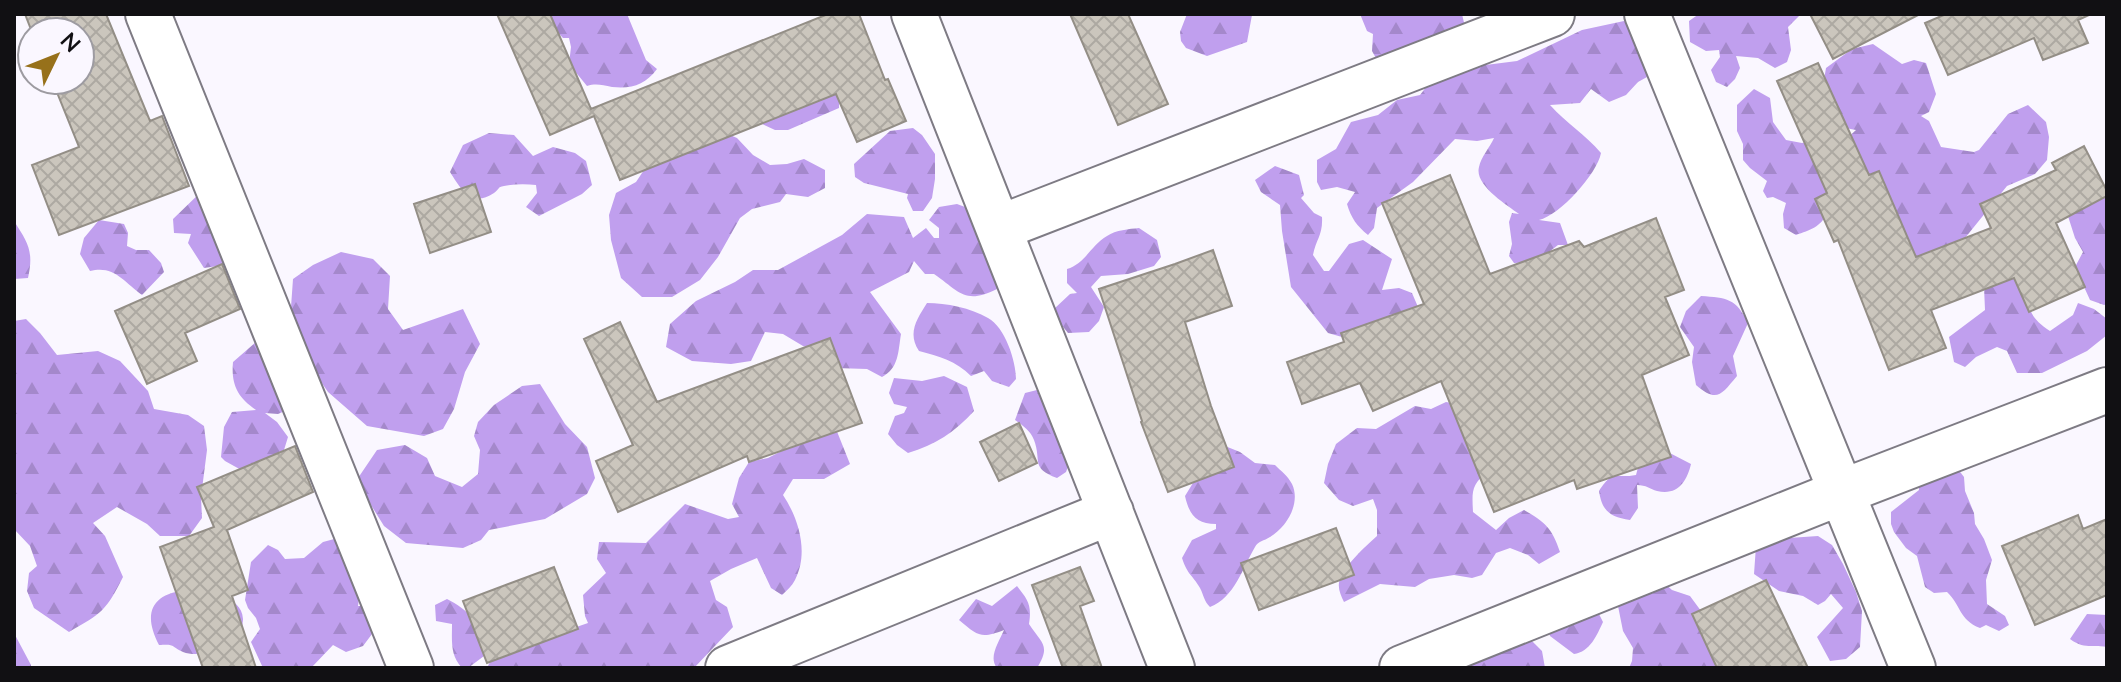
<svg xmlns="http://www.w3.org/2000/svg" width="2121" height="682" font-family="Lato,sans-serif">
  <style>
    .forest { fill: url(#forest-firs) }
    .building { fill: url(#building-cross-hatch); stroke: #938e86; stroke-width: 2 }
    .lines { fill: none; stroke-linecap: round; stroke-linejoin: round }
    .minor-casing { stroke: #7e7b84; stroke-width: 48 }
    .minor { stroke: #fff; stroke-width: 44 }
  </style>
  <defs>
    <pattern id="forest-firs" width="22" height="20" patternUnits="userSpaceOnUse" patternTransform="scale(2)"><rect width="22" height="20" fill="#c09fee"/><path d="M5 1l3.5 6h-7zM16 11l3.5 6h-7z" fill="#a488cb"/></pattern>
    <pattern id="building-cross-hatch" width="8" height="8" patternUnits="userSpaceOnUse" patternTransform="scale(2)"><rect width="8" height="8" fill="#cbc6bd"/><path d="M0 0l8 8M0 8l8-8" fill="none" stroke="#ada9a2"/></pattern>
  </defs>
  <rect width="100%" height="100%" fill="#faf7ff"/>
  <!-- forest -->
  <path class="forest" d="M 545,14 L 627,14 L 646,60 L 657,69 C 645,85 632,89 612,87 C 602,85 596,83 587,86 L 569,64 L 571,47 L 569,38 L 563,38 L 547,21 Z
    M 1187,14 L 1250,14 L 1252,15 L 1247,42 L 1207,56 L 1186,48 L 1181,41 L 1180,32 Z
    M 1360,14 L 1462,14 L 1465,27 L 1377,60 L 1372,51 L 1373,34 L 1367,31 Z
    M 1699,14 L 1801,14 L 1788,27 L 1791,50 L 1787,62 L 1775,68 L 1758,58 L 1736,56 L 1740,68 L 1735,79 L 1727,87 L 1716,82 L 1711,70 L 1720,57 L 1719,50 L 1706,51 L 1690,42 L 1689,21 Z
    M 1624,21 L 1646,33 L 1657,62 L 1647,77 L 1638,82 L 1626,95 L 1609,102 L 1591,89 L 1580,103 L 1550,105 C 1567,124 1585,134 1601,153 C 1597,174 1560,215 1539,220 L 1560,223 L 1568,245 L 1558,245 L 1536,262 L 1514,263 L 1509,256 L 1512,244 L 1509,222 L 1512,213 L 1519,214 C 1507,205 1474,185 1479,167 C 1481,157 1490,147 1494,138 L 1477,141 L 1455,139 L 1413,182 L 1377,208 L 1374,228 L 1368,235 C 1357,226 1351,218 1347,204 L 1355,192 L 1337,187 L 1321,190 L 1317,182 L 1317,160 L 1336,149 L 1351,122 L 1378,115 L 1397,100 L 1420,95 L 1433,78 L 1462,68 L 1517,61 L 1582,30 Z
    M 1873,44 L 1902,64 L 1914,60 L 1926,63 L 1936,94 L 1929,112 L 1921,116 L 1929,121 L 1941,147 L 1974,152 L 1979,150 L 2008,114 L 2028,105 L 2046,122 L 2049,137 L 2047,160 L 2035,174 L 2007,186 L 1961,243 L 1949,244 L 1892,266 L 1890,218 L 1893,202 L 1875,184 L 1827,213 C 1821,227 1810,230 1796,235 L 1784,228 L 1783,214 L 1786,203 L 1773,197 L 1767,198 L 1763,191 L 1767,181 L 1750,168 L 1743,160 L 1743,144 L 1737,131 L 1737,105 L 1754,89 L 1770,98 L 1773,122 L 1786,140 L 1802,143 L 1815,140 L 1842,143 L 1856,130 L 1840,127 L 1820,103 L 1826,68 L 1852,49 Z
    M 823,57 L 839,100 L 839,108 L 788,130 L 775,130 L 760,123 Z
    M 913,128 L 922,135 L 935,154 L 935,179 L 932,198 L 923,211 L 913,211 L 907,198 L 908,194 L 864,183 L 855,177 L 854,164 L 890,131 Z
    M 721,131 L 737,138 L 753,155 L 770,165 L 787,164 L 804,159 L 825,170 L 825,188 L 808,197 L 786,194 L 780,202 L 752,209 L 740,218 L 718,257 L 700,280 L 672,297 L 642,297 L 621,278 L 611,240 L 609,215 L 616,193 L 636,182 L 644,170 Z
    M 489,133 L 514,135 L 533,156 L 553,147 L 575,153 L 586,161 L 592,185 L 582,194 L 539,216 L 526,207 L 537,193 L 536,185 C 526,184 514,184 504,186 C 497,187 500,189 494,193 C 471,208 461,189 450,172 L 463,145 Z
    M 1275,166 L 1299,175 L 1304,195 L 1301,198 L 1314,213 L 1322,217 C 1323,235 1316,239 1313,255 L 1324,271 L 1329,271 L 1349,244 L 1363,240 L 1392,259 L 1382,290 L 1399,288 L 1412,293 L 1418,307 L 1356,341 L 1328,333 L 1291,287 L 1282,231 L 1280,205 L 1261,192 L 1255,180 Z
    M 202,191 L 235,258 L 218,266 L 204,268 L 188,243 L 191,234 L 174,233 L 173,219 Z
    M 2097,194 L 2107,197 L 2107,304 L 2104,305 L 2090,300 L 2075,267 L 2083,252 L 2075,238 L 2066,210 Z
    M 957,204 L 965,207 L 980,221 L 1001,274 L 997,289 C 965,305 960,292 934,274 L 925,274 L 914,261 L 909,272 L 870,292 L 901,334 C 898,352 899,368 882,377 L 867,369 L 835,368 L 814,349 L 803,346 L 783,334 L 765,332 L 751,361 L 731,364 L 692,361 L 666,347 L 670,324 L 696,301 L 735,282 L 753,270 L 778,270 L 842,235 L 867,214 L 904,217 L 913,238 L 926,228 L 934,238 L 939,238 L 939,228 L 929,220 L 939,207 Z
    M 99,220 L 124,224 L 128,233 L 127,246 L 136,250 L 149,250 L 161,263 L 164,272 L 142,295 C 123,281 114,265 90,271 L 80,254 L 84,238 Z
    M 14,221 C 28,243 34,251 28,278 L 14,279 Z
    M 1139,228 L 1157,240 L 1161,257 L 1154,266 L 1128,274 L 1101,276 L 1091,287 L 1104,307 L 1099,321 L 1089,332 L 1068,333 L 1055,317 L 1054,309 L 1070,294 L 1077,293 L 1067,283 L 1067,269 C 1085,264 1091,245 1107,236 C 1116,230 1129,229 1139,228 Z
    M 341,252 L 373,259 L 390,276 L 388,309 L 403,330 L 463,309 L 480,344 L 465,372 L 454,409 L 443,429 L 424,436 L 367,426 L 328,392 L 287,332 L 291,307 L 293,279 L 313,265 Z
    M 2003,270 L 2025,282 C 2029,307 2027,316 2050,331 L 2073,315 L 2078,303 L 2094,309 L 2107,319 L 2107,335 L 2087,351 L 2042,373 L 2017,373 L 2007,351 L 1997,347 L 1976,357 L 1965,367 L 1954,362 L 1949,337 L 1985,310 L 1984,287 Z
    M 1701,296 C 1727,298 1736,298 1748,323 L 1733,356 L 1737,376 C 1721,395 1717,403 1696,385 L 1692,362 L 1694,347 L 1680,327 L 1686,311 Z
    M 927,303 C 946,303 971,308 988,318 C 1005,327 1016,361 1016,379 L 1009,387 L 992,381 L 984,371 L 971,376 C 956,361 939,356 919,351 C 907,333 917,319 927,303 Z
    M 26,319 L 40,333 L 57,355 L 98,351 L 120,361 L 148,391 L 154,409 L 188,415 L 204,426 L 207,450 L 201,497 L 202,518 L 189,536 L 160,536 L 147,524 L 117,507 L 93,523 L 105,536 L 123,577 C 106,611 102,613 69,632 L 34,608 L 27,591 L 29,573 L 37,566 L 30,546 L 14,529 L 14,321 Z
    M 264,335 L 294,407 L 278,414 L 265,413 L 277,422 L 288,437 L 284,450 L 279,452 L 275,460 L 252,476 L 225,461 L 221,457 L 224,427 L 232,412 L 256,410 C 237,397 231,384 233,362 Z
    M 944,376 L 967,387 L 974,411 C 955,432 935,445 908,453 L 897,445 L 888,434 L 895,416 L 904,413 L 907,407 L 894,404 L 889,393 L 894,378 L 922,381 Z
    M 540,384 L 565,424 L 587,447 L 595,478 L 587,494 L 545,519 L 489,530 L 481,540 L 463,548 L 406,543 L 384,526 L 356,481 L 377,450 L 405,445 L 427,458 L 435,476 L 462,487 L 478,474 L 480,450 L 474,436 L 478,422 L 494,405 L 522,386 Z
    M 1037,390 L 1045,403 L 1069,464 L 1066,472 L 1057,478 C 1030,468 1042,461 1034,440 C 1031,431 1022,425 1015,420 L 1025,393 Z
    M 1446,402 L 1457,404 L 1488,472 C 1471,484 1472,492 1473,512 L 1496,530 L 1509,518 L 1524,510 C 1545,522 1552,528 1560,552 L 1539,564 L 1528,555 L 1510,548 L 1496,553 L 1482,575 L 1472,578 L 1454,575 L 1429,579 L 1415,587 L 1380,584 L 1344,602 C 1341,596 1338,589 1339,583 C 1341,568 1366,546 1377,536 L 1377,510 L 1373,499 L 1353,506 L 1339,500 L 1324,483 L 1328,464 L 1336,444 L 1357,428 L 1376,429 L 1415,406 L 1431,409 Z
    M 834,424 L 850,464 L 824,479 L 793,479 L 783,495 C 799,519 809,553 795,580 C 792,586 787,590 782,595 L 771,588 L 757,558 L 731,569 L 710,581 L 716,600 L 727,607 L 733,627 L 694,668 L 487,668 L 490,662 L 530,643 L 588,623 L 585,616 L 583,595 L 606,573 L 597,559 L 599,542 L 646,543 L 685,504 L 728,519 L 739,517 L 732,504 L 739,478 L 749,462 L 768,458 Z
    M 1225,446 L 1240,452 L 1255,463 L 1275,465 C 1281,471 1288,476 1292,484 C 1301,503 1287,527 1270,537 C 1264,541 1258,541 1255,547 C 1242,569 1235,597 1210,607 C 1204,601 1204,596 1200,588 C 1192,574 1188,576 1182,558 L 1192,540 L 1216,529 L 1216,524 C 1196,524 1189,514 1185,496 L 1196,478 Z
    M 1664,450 L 1691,464 C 1687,481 1678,496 1657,491 C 1650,489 1646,485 1637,485 L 1638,508 L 1630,520 C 1610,517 1602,511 1599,491 C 1613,469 1615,479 1636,475 L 1640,460 Z
    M 1957,468 L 1964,477 L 1965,491 L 1974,513 L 1975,524 L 1984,539 L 1992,560 L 1986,580 L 1987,604 L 2005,616 L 2009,625 L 1999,631 L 1986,625 L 1980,628 C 1959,620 1961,605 1947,592 L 1934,593 L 1925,587 L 1917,556 L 1906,548 L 1894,532 L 1891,524 L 1891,512 L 1919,490 L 1918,469 Z
    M 1818,536 L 1832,545 L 1843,564 L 1856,592 L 1862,611 L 1860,647 L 1846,659 L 1830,661 L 1817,637 L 1843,608 L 1831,594 L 1825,601 L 1818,605 L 1803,596 L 1779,591 L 1754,574 L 1756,546 L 1776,539 Z
    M 338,538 L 362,578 L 358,606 L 362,606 L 370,621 L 372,634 L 363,646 L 346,652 L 333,645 L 311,668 L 263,668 L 251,642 L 260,629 L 256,618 L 248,608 L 245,600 L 251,562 L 268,545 L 278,550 L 285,559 L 304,558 L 323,542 Z
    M 1652,572 L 1672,590 L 1690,596 L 1718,634 L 1723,668 L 1629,668 L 1632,661 L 1633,648 L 1623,631 L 1615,591 Z
    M 1017,586 C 1028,600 1032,605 1029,624 C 1042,644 1051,645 1037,668 L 997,668 C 988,657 999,642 1004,630 C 981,639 978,636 959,620 L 976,599 L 992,606 Z
    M 188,590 C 206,594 242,594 243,619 C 243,625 240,633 239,639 C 223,647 201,659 183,652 C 170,646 176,644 159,645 C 142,613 152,593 188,590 Z
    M 447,599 C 469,610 488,629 484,656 L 468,668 L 462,668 C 450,655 452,641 452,624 L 436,621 L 435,605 Z
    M 1596,608 L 1603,622 C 1597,635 1590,652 1574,654 L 1550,636 L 1542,612 Z
    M 2087,614 L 2107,615 L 2107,647 C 2091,644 2085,650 2070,639 Z
    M 14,633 L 31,665 L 31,668 L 14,668 Z
    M 1531,640 L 1542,651 L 1545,668 L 1408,668 L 1523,641 Z"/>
  <!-- building -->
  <path class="building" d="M 25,14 L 106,14 L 150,121 L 162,116 L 189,186 L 59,235 L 32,165 L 79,147 L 52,80 L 80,80 L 80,32 L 32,32 Z
    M 497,14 L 550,14 L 591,109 L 828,14 L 859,14 L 885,80 L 888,79 L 906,121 L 857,142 L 836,94 L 620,180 L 594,116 L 550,135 Z
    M 1070,14 L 1128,14 L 1168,104 L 1118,125 Z
    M 1810,14 L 1920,14 L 1833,59 Z
    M 1946,14 L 2091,14 L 2078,20 L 2088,43 L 2043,60 L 2034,38 L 1948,75 L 1925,23 Z
    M 1818,63 L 1869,175 L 1879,171 L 1916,257 L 1991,228 L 1980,204 L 2056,170 L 2052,163 L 2084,146 L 2107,191 L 2107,196 L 2056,223 L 2085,287 L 2029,312 L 2014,278 L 1931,310 L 1946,348 L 1889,370 L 1838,240 L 1834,242 L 1815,199 L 1827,193 L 1777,81 Z
    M 1450,175 L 1490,274 L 1579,241 L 1584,247 L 1656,218 L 1684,290 L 1665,297 L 1689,355 L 1642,375 L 1671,457 L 1577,489 L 1574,480 L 1494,512 L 1441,381 L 1373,411 L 1360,383 L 1302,404 L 1287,362 L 1344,342 L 1341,333 L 1424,304 L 1382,203 Z
    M 475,184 L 491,232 L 430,253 L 414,204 Z
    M 1213,250 L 1232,306 L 1185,322 L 1211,406 L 1234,467 L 1168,492 L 1141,422 L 1142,421 L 1099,289 L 1175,264 Z
    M 222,264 L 240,309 L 185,333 L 197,361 L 147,384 L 115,311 Z
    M 620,322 L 657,402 L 830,338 L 862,423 L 749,462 L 747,456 L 618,512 L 596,461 L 633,445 L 584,339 Z
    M 1019,423 L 1037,463 L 999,481 L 980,442 Z
    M 295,446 L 313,492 L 227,530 L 248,590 L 232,596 L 256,668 L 203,668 L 160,547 L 214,527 L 197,487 Z
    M 2078,515 L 2083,529 L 2107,519 L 2107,595 L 2035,625 L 2002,546 Z
    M 1336,528 L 1354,575 L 1259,610 L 1241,563 Z
    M 554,567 L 578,629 L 487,663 L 463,601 Z
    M 1080,567 L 1094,601 L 1080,606 L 1102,668 L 1063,668 L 1032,585 Z
    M 1766,580 L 1808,668 L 1717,668 L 1692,614 Z"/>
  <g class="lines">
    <defs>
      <path id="minor" d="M 148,14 L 411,668
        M 914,14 L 1172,668
        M 1647,14 L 1913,668
        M 999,228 L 1552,14
        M 728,668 L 1111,512
        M 1402,668 L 1842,492 L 2107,390"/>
    </defs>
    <!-- minor casing -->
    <use href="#minor" class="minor-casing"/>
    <!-- minor -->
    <use href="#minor" class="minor"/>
  </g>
  <!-- border -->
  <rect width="2121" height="682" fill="none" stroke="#111013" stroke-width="32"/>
  <!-- north arrow -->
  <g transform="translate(56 56) rotate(47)"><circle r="38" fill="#faf7ff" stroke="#9d9ba1" stroke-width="2"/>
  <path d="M0-6L14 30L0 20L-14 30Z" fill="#97711b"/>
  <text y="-12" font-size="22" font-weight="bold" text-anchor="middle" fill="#111013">N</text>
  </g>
</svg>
